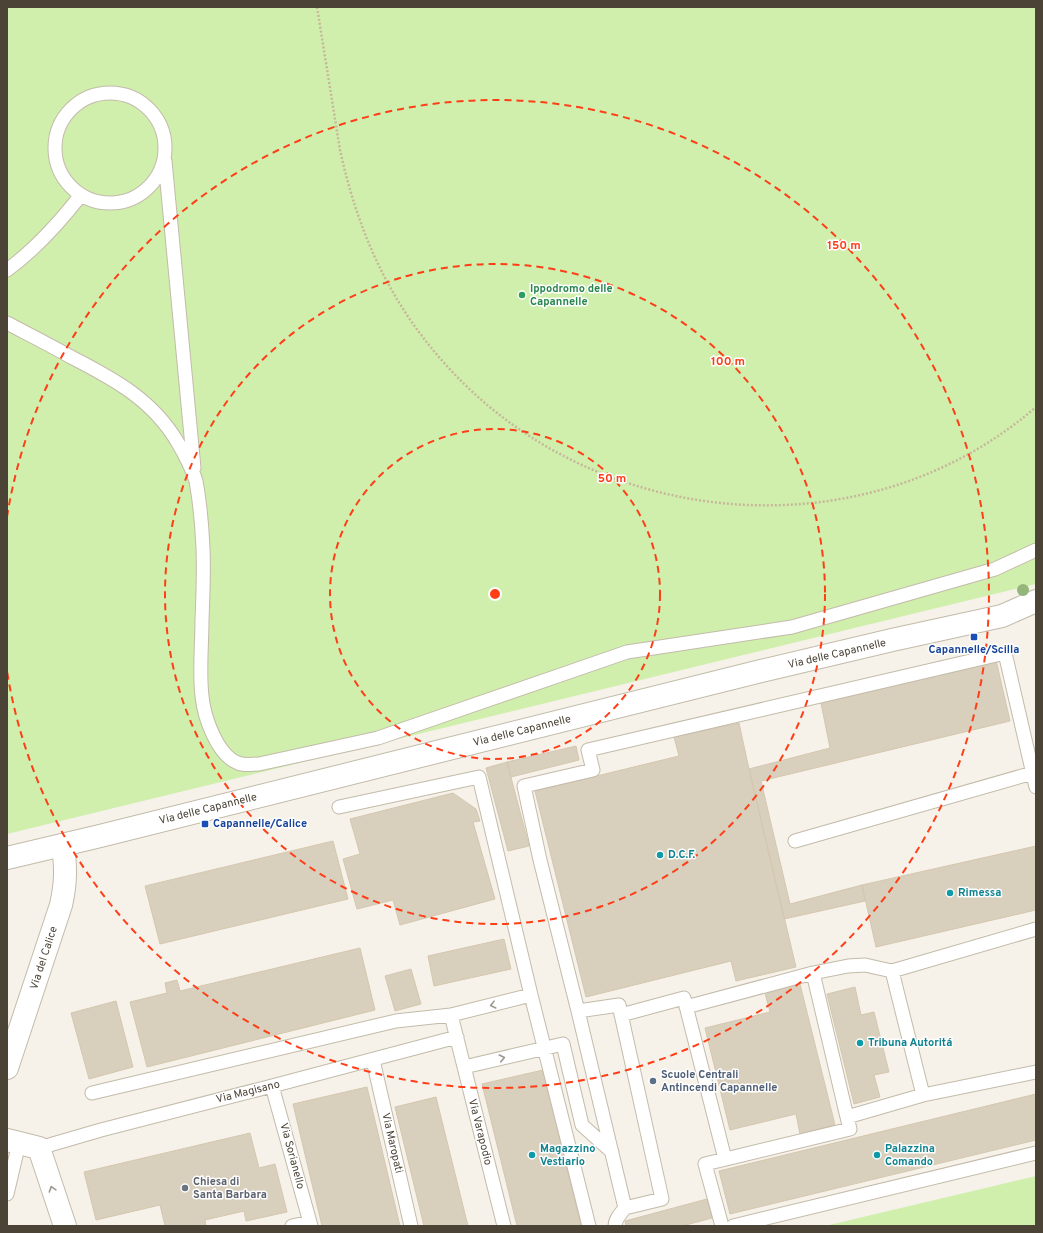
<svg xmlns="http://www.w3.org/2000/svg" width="1043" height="1233" font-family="Overpass,sans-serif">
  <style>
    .green { fill: #d0efad }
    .building { fill: #d9cfbd; stroke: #d5c7af }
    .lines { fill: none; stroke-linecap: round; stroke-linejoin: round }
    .service-casing { stroke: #c3bbaa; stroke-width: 15 }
    .minor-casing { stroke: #c3bbaa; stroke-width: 24 }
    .tertiary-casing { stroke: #c3bbaa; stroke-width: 24 }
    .path { stroke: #c7b799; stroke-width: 2.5; stroke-dasharray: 2 2; stroke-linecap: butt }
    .service { stroke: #fff; stroke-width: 13 }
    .minor { stroke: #fff; stroke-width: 22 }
    .tertiary { stroke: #fff; stroke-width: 22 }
    .tree { fill: #95b67b }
    .oneway { stroke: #9c9890 }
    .ring { fill: none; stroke: #ff3e17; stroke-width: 2; stroke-dasharray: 7 5 }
    .leisure-dot { fill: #2e9e5b; stroke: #fff; stroke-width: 1.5 }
    .transit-dot { fill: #1a4fb4; stroke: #fff; stroke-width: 1.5 }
    .culture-dot { fill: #0f9aa8; stroke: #fff; stroke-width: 1.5 }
    .service-dot { fill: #5c6f8a; stroke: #fff; stroke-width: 1.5 }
    .worship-dot { fill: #6b7280; stroke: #fff; stroke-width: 1.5 }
    .labels { text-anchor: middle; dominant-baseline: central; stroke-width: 3; stroke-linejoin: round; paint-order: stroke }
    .leisure-label { font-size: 11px; font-weight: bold; fill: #27864d; stroke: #fff; text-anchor: start }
    .transit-label { font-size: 11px; font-weight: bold; fill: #164399; stroke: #fff }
    .street-label { font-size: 11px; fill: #4b4336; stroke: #fff }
    .culture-label { font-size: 11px; font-weight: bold; fill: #0d838f; stroke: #fff; text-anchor: start }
    .service-label { font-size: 11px; font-weight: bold; fill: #4e5e75; stroke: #fff; text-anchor: start }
    .worship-label { font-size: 11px; font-weight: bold; fill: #5b616d; stroke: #fff; text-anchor: start }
    .centre { fill: #ff3e17; stroke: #fff; stroke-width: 2 }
    .ring-label { font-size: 12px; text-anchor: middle; font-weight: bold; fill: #ff3e17; stroke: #fff; stroke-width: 3; stroke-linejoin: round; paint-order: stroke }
  </style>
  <rect width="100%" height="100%" fill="#f6f2e9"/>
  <!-- green -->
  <path class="green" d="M 7,7 L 1036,7 L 1036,584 L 7,834 Z
    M 1036,1176 L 1036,1226 L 825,1226 Z"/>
  <!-- building -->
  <path class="building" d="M 996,660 L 1010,721 L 761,781 L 790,904 L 862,885 L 865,901 L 784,919 L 749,769 L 830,748 L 821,703 Z
    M 739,723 L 749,769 L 796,967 L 736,981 L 731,961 L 586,997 L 535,791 L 679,756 L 674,737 Z
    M 576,746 L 579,760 L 511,777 L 507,762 Z
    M 507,762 L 529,846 L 508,851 L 486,768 Z
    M 453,793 L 476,809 L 480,821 L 473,822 L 495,899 L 400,925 L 393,900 L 357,909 L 343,859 L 360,854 L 350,819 Z
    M 333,841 L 348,899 L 160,944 L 145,886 Z
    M 1036,846 L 1036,910 L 876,947 L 862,885 Z
    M 504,939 L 511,969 L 434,986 L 428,956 Z
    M 360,948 L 375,1010 L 147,1067 L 130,1002 L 167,993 L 165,983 L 177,980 L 180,991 Z
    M 411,969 L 421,1004 L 395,1011 L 385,976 Z
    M 800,984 L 835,1125 L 800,1134 L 796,1114 L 730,1130 L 705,1028 L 770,1012 L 765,993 Z
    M 855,987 L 861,1015 L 874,1012 L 889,1072 L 874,1075 L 880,1097 L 854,1104 L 827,994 Z
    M 116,1001 L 133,1067 L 89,1079 L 71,1013 Z
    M 543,1070 L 581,1226 L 517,1226 L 482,1084 Z
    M 367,1087 L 400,1226 L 322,1226 L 293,1104 Z
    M 1036,1094 L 1036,1140 L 730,1214 L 719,1171 Z
    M 436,1097 L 468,1226 L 424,1226 L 395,1107 Z
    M 250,1133 L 259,1168 L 275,1164 L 287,1212 L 246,1221 L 244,1211 L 205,1220 L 206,1226 L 165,1226 L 160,1205 L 96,1220 L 84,1172 Z
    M 707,1199 L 712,1218 L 682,1226 L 626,1226 L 625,1221 Z"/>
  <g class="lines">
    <defs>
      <path id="service" d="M55 148a55 55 0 1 1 110 0a55 55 0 1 1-110 0Z
        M 165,161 L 194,468
        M 7,270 C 36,249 59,223 81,195
        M 7,323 C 28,334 50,345 71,357 C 114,379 153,400 178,443 C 184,453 193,471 196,481 C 200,503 202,526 203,548 C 204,572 203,596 202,620 C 202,645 199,671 202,696 C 204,717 217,755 238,763 C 245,766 252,764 259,764 L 378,738 L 627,652 L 792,627 L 995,569 L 1036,550
        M 339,807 L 479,777 L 531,995 L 589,1226
        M 795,841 L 1036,772
        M 813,973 L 847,1117
        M 686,1007 L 813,973 L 848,966 L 865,965 L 892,971
        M 578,1011 L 619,1005 L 662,1199 L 625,1208 L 578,1011 L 540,860 L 524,786 L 593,770 L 588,750 L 1005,653 L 1036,787
        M 621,1015 L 684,998 L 725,1159
        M 373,1060 L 411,1226
        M 464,1067 L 563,1044 L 582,1125 L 612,1152
        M 272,1086 L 311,1226
        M 92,1093 L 396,1021 L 451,1015
        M 923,1095 L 892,971 L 1036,929
        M 39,1148 L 101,1130 L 272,1086 L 457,1037
        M 7,1194 L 19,1143
        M 292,1226 L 310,1222
        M 504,1226 L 451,1015 L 531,995
        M 615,1226 C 615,1219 621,1213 625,1208
        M 722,1226 L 705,1164 L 850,1129 L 847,1117 L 923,1095 L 1036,1072
        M 733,1226 L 1036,1153"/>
      <path id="minor" d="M 7,1068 L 61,905 C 66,883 66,868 63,845
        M 7,1140 L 39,1148 L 65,1226"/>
      <path id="tertiary" d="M 7,858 L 96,837 L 761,671 L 892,640 L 1002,616 L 1036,601"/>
    </defs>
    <!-- service casing -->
    <use href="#service" class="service-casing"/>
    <!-- minor casing -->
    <use href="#minor" class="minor-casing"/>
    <!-- tertiary casing -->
    <use href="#tertiary" class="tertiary-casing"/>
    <!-- path -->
    <path class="path" d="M 317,7 L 340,150 C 358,232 389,302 446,365 C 596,532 865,555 1036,407"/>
    <!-- service -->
    <use href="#service" class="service"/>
    <!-- minor -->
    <use href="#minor" class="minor"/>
    <!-- tertiary -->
    <use href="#tertiary" class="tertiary"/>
  </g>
  <!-- trees -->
  <circle class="tree" cx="1023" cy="590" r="6"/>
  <!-- one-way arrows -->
  <defs><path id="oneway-chevron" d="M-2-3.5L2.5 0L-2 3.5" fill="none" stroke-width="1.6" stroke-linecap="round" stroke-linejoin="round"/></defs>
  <g class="oneway">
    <use href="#oneway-chevron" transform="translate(493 1005) rotate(166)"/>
    <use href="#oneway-chevron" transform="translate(502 1058) rotate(-13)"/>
    <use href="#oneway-chevron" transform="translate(52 1189) rotate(-108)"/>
  </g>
  <!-- distance rings -->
  <g class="ring">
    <circle cx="495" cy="594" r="165"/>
    <circle cx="495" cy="594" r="330"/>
    <path d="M7 517A494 494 0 1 1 7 671"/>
  </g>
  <!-- markers -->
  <circle class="leisure-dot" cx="522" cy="295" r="4"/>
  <g class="transit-dot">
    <rect x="970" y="633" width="8" height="8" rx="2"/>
    <rect x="201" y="820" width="8" height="8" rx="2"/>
  </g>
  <g class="culture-dot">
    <circle cx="660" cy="855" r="4"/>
    <circle cx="950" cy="893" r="4"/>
    <circle cx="860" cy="1043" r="4"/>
    <circle cx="532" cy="1155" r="4"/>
    <circle cx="877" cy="1155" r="4"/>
  </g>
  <circle class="service-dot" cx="653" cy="1081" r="4"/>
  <circle class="worship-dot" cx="185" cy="1188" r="4"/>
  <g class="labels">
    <!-- leisure labels -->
    <g class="leisure-label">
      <text x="530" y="289">Ippodromo delle<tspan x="530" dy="13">Capannelle</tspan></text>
    </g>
    <!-- transit labels -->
    <g class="transit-label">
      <text x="974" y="650">Capannelle/Scilla</text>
      <text x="213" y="824" text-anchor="start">Capannelle/Calice</text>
    </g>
    <!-- street labels -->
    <g class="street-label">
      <text transform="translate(837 654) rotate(-13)">Via delle Capannelle</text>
      <text transform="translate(522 731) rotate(-14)">Via delle Capannelle</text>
      <text transform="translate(208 809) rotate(-14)">Via delle Capannelle</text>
      <text transform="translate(44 958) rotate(-72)">Via del Calice</text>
      <text transform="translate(248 1092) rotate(-14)">Via Magisano</text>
      <text transform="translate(480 1132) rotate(76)">Via Varapodio</text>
      <text transform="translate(392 1143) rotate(77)">Via Maropati</text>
      <text transform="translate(292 1156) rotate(75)">Via Sorianello</text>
    </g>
    <!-- culture labels -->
    <g class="culture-label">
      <text x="668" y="855">D.C.F.</text>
      <text x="958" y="893">Rimessa</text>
      <text x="868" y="1043">Tribuna Autoritá</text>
      <text x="540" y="1149">Magazzino<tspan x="540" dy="13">Vestiario</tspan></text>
      <text x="885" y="1149">Palazzina<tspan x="885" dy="13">Comando</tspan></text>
    </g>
    <!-- service labels -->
    <g class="service-label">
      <text x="661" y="1075">Scuole Centrali<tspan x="661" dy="13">Antincendi Capannelle</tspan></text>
    </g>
    <!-- worship labels -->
    <g class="worship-label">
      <text x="193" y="1182">Chiesa di<tspan x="193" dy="13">Santa Barbara</tspan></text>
    </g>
  </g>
  <circle cx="495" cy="594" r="6" class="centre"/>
  <g class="ring-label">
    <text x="844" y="249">150 m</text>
    <text x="728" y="365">100 m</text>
    <text x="612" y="482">50 m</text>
  </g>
  <!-- border -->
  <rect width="1043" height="1233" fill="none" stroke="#4b4336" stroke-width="16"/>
</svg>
